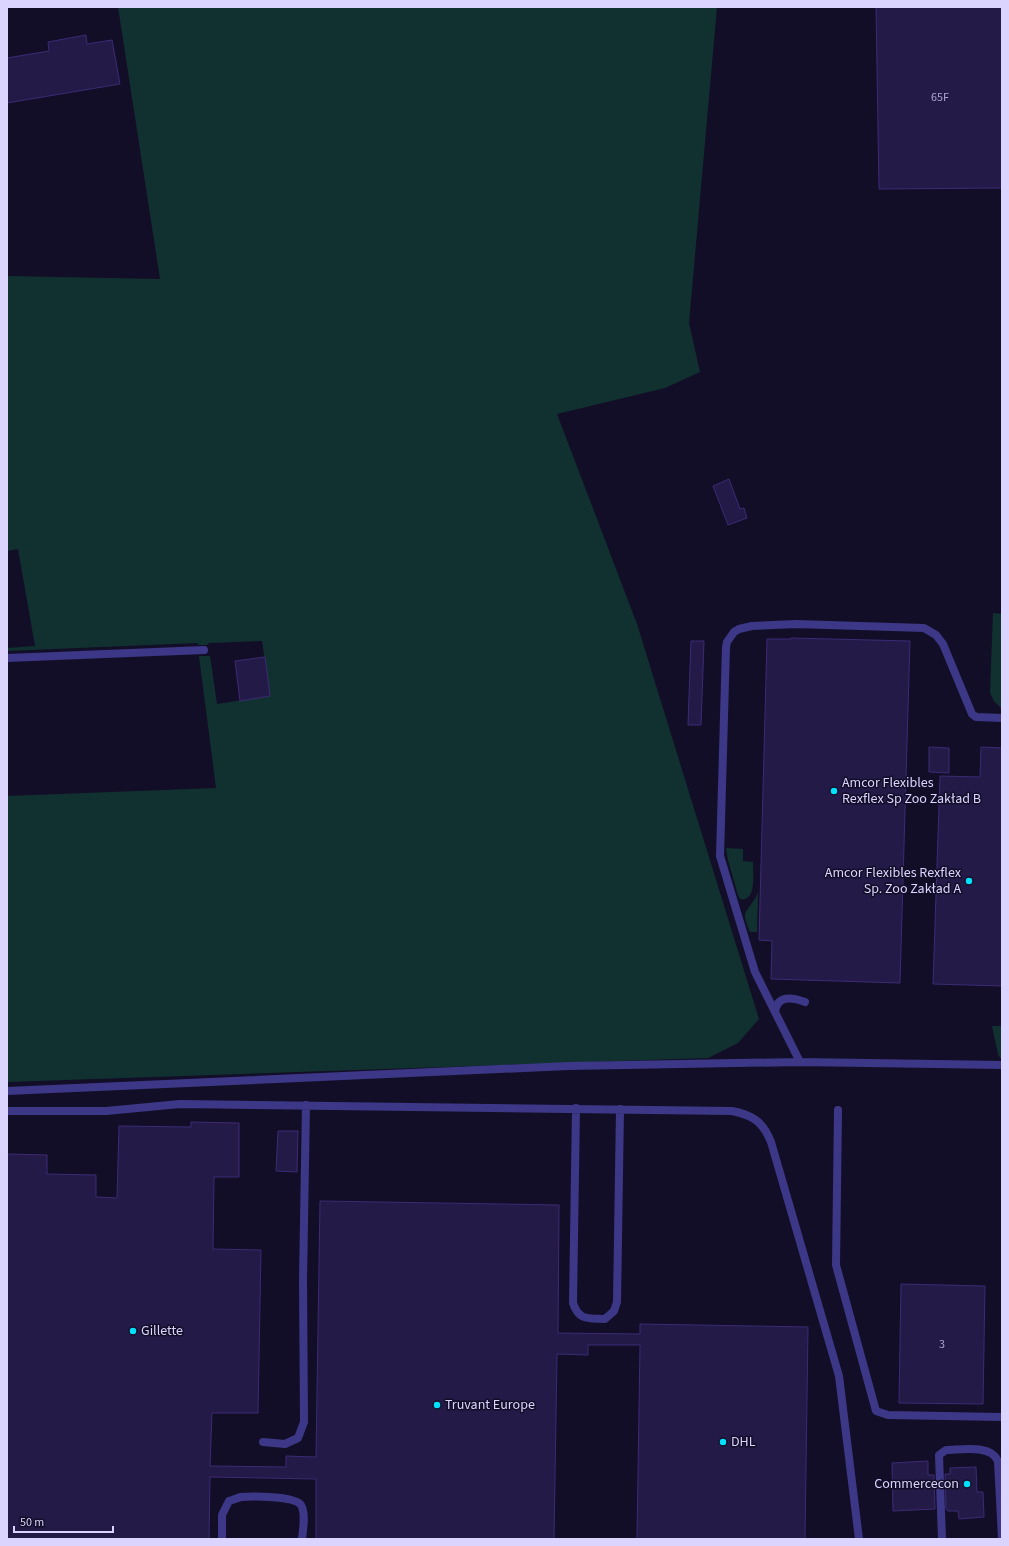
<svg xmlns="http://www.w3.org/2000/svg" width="1009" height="1546" font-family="'Source Sans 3',sans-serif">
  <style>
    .green { fill: #113130 }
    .building { fill: #241a48; stroke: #3b2b75 }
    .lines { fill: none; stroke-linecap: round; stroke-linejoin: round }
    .lane { stroke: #3c3887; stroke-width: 8 }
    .poi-dot { fill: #00e1ff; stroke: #130e27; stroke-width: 1.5 }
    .labels { text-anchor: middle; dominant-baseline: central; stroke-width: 3; stroke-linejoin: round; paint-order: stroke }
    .number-label { font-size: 12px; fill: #aca6d1 }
    .poi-label { font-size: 14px; fill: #dad4ff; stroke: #130e27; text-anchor: start }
  </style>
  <rect width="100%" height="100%" fill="#130e27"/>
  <!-- green -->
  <path class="green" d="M 118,7 L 717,7 L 689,323 L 700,372 L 665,388 L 557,414 L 637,624 L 759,1019 L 738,1043 L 708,1058 L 7,1082 L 7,796 L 216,788 L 199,656 L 210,656 L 217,704 L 270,696 L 262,641 L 209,643 L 207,645 L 199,645 L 197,643 L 7,651 L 7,648 L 35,646 L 18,549 L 7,551 L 7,276 L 160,279 Z
    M 993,613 L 1002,614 L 1002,709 L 994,701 L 990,693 Z
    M 726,848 L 743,849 L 743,861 L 753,862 C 753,873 757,902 740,899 L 738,895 L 728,860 Z
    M 758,892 L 757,932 L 750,932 C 748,927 745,921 745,916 C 745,909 756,901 758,892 Z
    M 992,1026 L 1002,1026 L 1002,1058 L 1000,1058 L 998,1054 Z"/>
  <!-- building -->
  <path class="building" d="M 876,7 L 1002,7 L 1002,188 L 879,189 Z
    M 86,35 L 87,44 L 112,40 L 120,84 L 7,103 L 7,58 L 49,51 L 48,42 Z
    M 729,479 L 740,509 L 744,508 L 747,518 L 728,525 L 713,486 Z
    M 791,638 L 910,641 L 900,983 L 771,979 L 772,941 L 759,940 L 767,639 L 791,639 Z
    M 691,641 L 704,641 L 701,725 L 688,725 Z
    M 265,657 L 270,696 L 240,701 L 235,661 Z
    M 929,747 L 949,748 L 949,773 L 929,772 Z
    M 981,747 L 1002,748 L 1002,986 L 933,984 L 940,776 L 980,777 Z
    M 191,1122 L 239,1123 L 239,1177 L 214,1177 L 213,1249 L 261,1250 L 258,1413 L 212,1413 L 210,1466 L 286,1467 L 286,1456 L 316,1457 L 320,1201 L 559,1205 L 558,1333 L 640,1334 L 640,1324 L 808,1327 L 805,1539 L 637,1539 L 640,1345 L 588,1345 L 588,1355 L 557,1354 L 554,1539 L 316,1539 L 316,1479 L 210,1477 L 209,1539 L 7,1539 L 7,1154 L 47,1155 L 47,1174 L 96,1175 L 96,1197 L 117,1198 L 119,1126 L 191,1127 Z
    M 278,1131 L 298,1131 L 297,1172 L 276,1171 Z
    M 901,1284 L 985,1286 L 983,1404 L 899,1403 Z
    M 928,1461 L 928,1475 L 934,1475 L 935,1509 L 893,1511 L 892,1463 Z
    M 976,1467 L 977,1492 L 983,1492 L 984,1517 L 959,1519 L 958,1511 L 948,1511 L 946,1509 L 945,1474 L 950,1474 L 950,1468 Z"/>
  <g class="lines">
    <!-- lane -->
    <path class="lane" d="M 7,658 L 204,650
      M 775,1012 C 777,995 792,997 805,1002
      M 800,1062 L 755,972 L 720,856 L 726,647 L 727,642 L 734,632 L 739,629 L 752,626 L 796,624 L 924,628 L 936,635 L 943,644 L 972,714 L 976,717 L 1002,718
      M 7,1091 L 568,1066 L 800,1062 L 1002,1065
      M 576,1108 L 573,1303 C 579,1321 588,1318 605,1319 L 614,1311 L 617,1302 L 620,1109
      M 838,1110 L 836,1265 L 876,1411 L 888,1415 L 1002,1417
      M 7,1111 L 106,1111 L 180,1104 L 732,1111 C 753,1115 763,1122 771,1142 L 839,1376 L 859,1539
      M 263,1442 L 285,1444 L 298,1438 L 304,1422 L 303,1280 L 306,1105
      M 222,1539 L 222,1515 L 229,1501 C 233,1500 237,1498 241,1497 C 252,1496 295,1496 301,1505 C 306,1513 303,1530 302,1539
      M 942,1539 L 939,1455 L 946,1450 C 961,1450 991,1444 998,1461 L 1002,1538"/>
  </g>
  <!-- markers -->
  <g class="poi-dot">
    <circle cx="834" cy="791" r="4"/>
    <circle cx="969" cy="881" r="4"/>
    <circle cx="133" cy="1331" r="4"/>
    <circle cx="437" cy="1405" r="4"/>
    <circle cx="723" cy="1442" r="4"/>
    <circle cx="967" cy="1484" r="4"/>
  </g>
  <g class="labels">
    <!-- number labels -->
    <g class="number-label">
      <text x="940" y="97">65F</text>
      <text x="942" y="1344">3</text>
    </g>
    <!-- poi labels -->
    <g class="poi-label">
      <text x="842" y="783">Amcor Flexibles<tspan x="842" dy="16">Rexflex Sp Zoo Zakład B</tspan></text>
      <text x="961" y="873" text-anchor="end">Amcor Flexibles Rexflex<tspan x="961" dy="16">Sp. Zoo Zakład A</tspan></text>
      <text x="141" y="1331">Gillette</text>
      <text x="445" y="1405">Truvant Europe</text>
      <text x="731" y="1442">DHL</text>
      <text x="959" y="1484" text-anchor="end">Commercecon</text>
    </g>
  </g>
  <!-- border -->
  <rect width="1009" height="1546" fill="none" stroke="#dad4ff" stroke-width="16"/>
  <!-- scale -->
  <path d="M14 1526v6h99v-6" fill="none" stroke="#dad4ff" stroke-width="2"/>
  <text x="20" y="1526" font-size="12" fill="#dad4ff" stroke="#130e27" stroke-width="3" paint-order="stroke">50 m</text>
</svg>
